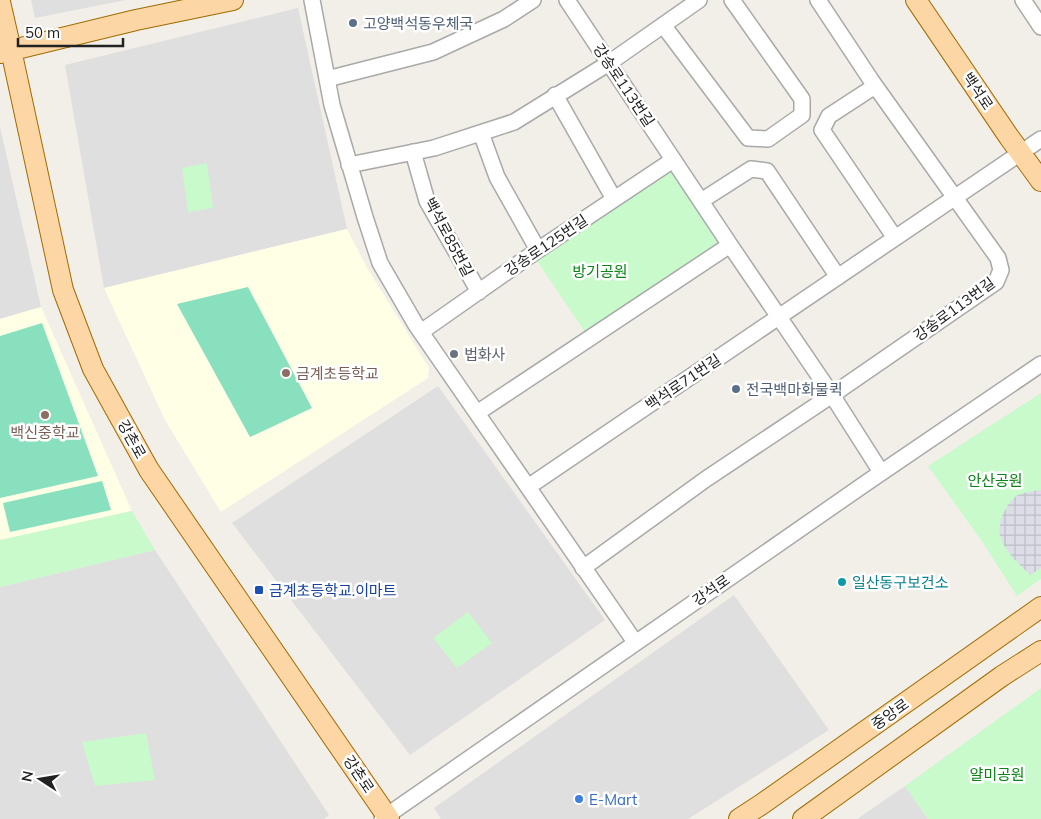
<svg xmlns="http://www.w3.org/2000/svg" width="1041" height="819" font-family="Mulish,'Noto Sans KR',sans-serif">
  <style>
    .residential { fill: #e0dfdf }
    .education { fill: #ffffe5 }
    .park { fill: #c8facc }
    .pitch { fill: #88e0be }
    .plaza { fill: url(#plaza-grid) }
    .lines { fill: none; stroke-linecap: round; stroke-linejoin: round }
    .minor-casing { stroke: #a9a9a9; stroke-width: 18 }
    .major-casing { stroke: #a06b00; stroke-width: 22 }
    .minor { stroke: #fff; stroke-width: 15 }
    .major { stroke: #fcd6a4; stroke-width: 20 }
    .service-dot { fill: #5c6f8a; stroke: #fff; stroke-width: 2 }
    .worship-dot { fill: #6b7280; stroke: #fff; stroke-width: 2 }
    .education-dot { fill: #8d6e63; stroke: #fff; stroke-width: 2 }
    .culture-dot { fill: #0f9aa8; stroke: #fff; stroke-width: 2 }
    .transit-dot { fill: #1a4fb4; stroke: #fff; stroke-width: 2 }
    .shop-dot { fill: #3f7fe0; stroke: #fff; stroke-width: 2 }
    .labels { text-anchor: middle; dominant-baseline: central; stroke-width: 5; stroke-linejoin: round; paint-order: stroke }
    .service-label { font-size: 15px; fill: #4e5e75; stroke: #fff; text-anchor: start }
    .street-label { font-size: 15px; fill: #222; stroke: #fff }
    .park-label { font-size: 15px; fill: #0c8416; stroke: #fff }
    .worship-label { font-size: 15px; fill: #5b616d; stroke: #fff; text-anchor: start }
    .education-label { font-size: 15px; fill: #785e54; stroke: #fff; text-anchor: start }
    .culture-label { font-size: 15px; fill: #0d838f; stroke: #fff; text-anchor: start }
    .transit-label { font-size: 15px; fill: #164399; stroke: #fff; text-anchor: start }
    .shop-label { font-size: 15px; fill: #366cbe; stroke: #fff; text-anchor: start }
  </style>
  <defs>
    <pattern id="plaza-grid" width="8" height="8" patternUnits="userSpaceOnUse" patternTransform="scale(1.25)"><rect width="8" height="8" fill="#dddde8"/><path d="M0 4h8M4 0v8" fill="none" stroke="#bdbdc7"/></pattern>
  </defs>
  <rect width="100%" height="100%" fill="#f2efe9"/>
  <!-- residential -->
  <path class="residential" d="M 31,0 L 126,0 L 35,18 Z
    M 298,8 L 347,229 L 104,288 L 65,65 Z
    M 0,127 L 41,307 L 0,319 Z
    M 438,386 L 605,620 L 410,755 L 232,523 Z
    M 155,550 L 329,815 L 324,819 L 0,819 L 0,587 Z
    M 734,595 L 829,730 L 688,819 L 441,819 L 434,808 Z
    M 905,786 L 928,819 L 857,819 Z"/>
  <!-- education -->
  <path class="education" d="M 347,229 L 366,266 L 429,368 L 428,378 L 221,512 L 165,420 L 104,288 Z
    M 41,307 L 132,511 L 0,540 L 0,319 Z"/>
  <!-- park -->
  <path class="park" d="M 207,163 L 213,208 L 188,212 L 182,168 Z
    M 673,171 L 720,241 L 587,335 L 535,258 Z
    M 1041,393 L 1041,579 L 1017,596 L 983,543 L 928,466 Z
    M 132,511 L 155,550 L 0,587 L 0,540 Z
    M 468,612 L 492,643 L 457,668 L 433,638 Z
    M 1041,688 L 1041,819 L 928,819 L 905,786 Z
    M 146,733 L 155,780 L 95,786 L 82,742 Z"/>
  <!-- pitch -->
  <path class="pitch" d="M 248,287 L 312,408 L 250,437 L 177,304 Z
    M 42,323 L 98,476 L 0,498 L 0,336 Z
    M 102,481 L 111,510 L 10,532 L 3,503 Z"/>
  <!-- plaza -->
  <path class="plaza" d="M 1041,490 L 1041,568 L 1030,575 L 1012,557 L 1004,545 L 999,533 L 1001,518 L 1008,505 L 1016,496 L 1027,492 Z"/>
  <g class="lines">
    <defs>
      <path id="minor" d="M 312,0 L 332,105 L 365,217 L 380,263 L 416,325 L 635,642
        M 567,0 L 730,245 L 832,395 L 881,472
        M 1023,0 L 1041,27
        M 663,25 L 748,138 L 768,139 L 802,115 L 802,99 L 732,0
        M 327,79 L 433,52 L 504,19 L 533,0
        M 875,86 L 829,116 L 822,130 L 895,238
        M 555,95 L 614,199
        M 481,133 L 497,177 L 538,250
        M 413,152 L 427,201 L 479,292
        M 349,165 L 434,148 L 514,122 L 609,63 L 699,0
        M 701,201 L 751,169 L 767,171 L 838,277
        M 421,332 L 538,250 L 673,160
        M 477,413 L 730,245
        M 528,487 L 1041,139
        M 583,568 L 706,479 L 832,395 L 996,282 L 1001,270 L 998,258 L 871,80 L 818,0
        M 382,819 L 869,481 L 1041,364"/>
      <path id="major" d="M 916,0 L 1009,137 L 1041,181
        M 0,2 L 11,50 L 63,290 L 93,369 L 149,470 L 389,819
        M 0,53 L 136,20 L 233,0
        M 739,819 L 762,804 L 1041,607
        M 803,819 L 1002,676 L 1041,651"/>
    </defs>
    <!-- minor casing -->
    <use href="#minor" class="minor-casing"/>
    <!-- major casing -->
    <use href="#major" class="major-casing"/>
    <!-- minor -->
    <use href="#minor" class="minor"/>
    <!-- major -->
    <use href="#major" class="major"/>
  </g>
  <!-- markers -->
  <g class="service-dot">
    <circle cx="353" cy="23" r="5"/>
    <circle cx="736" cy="389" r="5"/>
  </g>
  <circle class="worship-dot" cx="454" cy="354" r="5"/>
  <g class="education-dot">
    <circle cx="286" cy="373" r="5"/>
    <circle cx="45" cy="415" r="5"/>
  </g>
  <circle class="culture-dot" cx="842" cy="582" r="5"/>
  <rect class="transit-dot" x="254" y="585" width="10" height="10" rx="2.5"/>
  <circle class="shop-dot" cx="579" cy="799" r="5"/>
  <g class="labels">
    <!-- service labels -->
    <g class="service-label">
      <text x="363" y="23">고양백석동우체국</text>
      <text x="746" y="389">전국백마화물퀵</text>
    </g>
    <!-- street labels -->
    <g class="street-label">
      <text transform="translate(624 85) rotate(56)">강송로113번길</text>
      <text transform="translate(978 91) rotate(56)">백석로</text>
      <text transform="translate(449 237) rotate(62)">백석로85번길</text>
      <text transform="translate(546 245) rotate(-34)">강송로125번길</text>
      <text transform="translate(954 309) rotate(-36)">강송로113번길</text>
      <text transform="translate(683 382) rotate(-34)">백석로71번길</text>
      <text transform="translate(132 439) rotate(61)">강촌로</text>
      <text transform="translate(711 590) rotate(-35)">강석로</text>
      <text transform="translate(890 714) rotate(-35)">중앙로</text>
      <text transform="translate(359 774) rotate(56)">강촌로</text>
    </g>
    <!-- park labels -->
    <g class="park-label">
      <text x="600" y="271">방기공원</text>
      <text x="995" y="480">안산공원</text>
      <text x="997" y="774">얄미공원</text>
    </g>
    <!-- worship labels -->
    <g class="worship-label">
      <text x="464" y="354">법화사</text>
    </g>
    <!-- education labels -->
    <g class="education-label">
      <text x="296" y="373">금계초등학교</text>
      <text x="45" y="432" text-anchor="middle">백신중학교</text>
    </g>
    <!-- culture labels -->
    <g class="culture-label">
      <text x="852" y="582">일산동구보건소</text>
    </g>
    <!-- transit labels -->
    <g class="transit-label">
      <text x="269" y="590">금계초등학교.이마트</text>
    </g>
    <!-- shop labels -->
    <g class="shop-label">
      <text x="589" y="799">E-Mart</text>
    </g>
  </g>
  <!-- north arrow -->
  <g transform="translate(40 779) rotate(282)" stroke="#ffffff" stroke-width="4" paint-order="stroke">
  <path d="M0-4L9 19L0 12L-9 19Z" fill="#222222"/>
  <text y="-8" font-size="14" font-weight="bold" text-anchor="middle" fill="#222222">N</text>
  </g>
  <!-- scale -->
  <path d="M18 38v8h105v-8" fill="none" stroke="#222222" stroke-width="2.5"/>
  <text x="25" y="38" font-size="15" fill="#222222" stroke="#ffffff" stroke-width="4" paint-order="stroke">50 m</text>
</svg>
